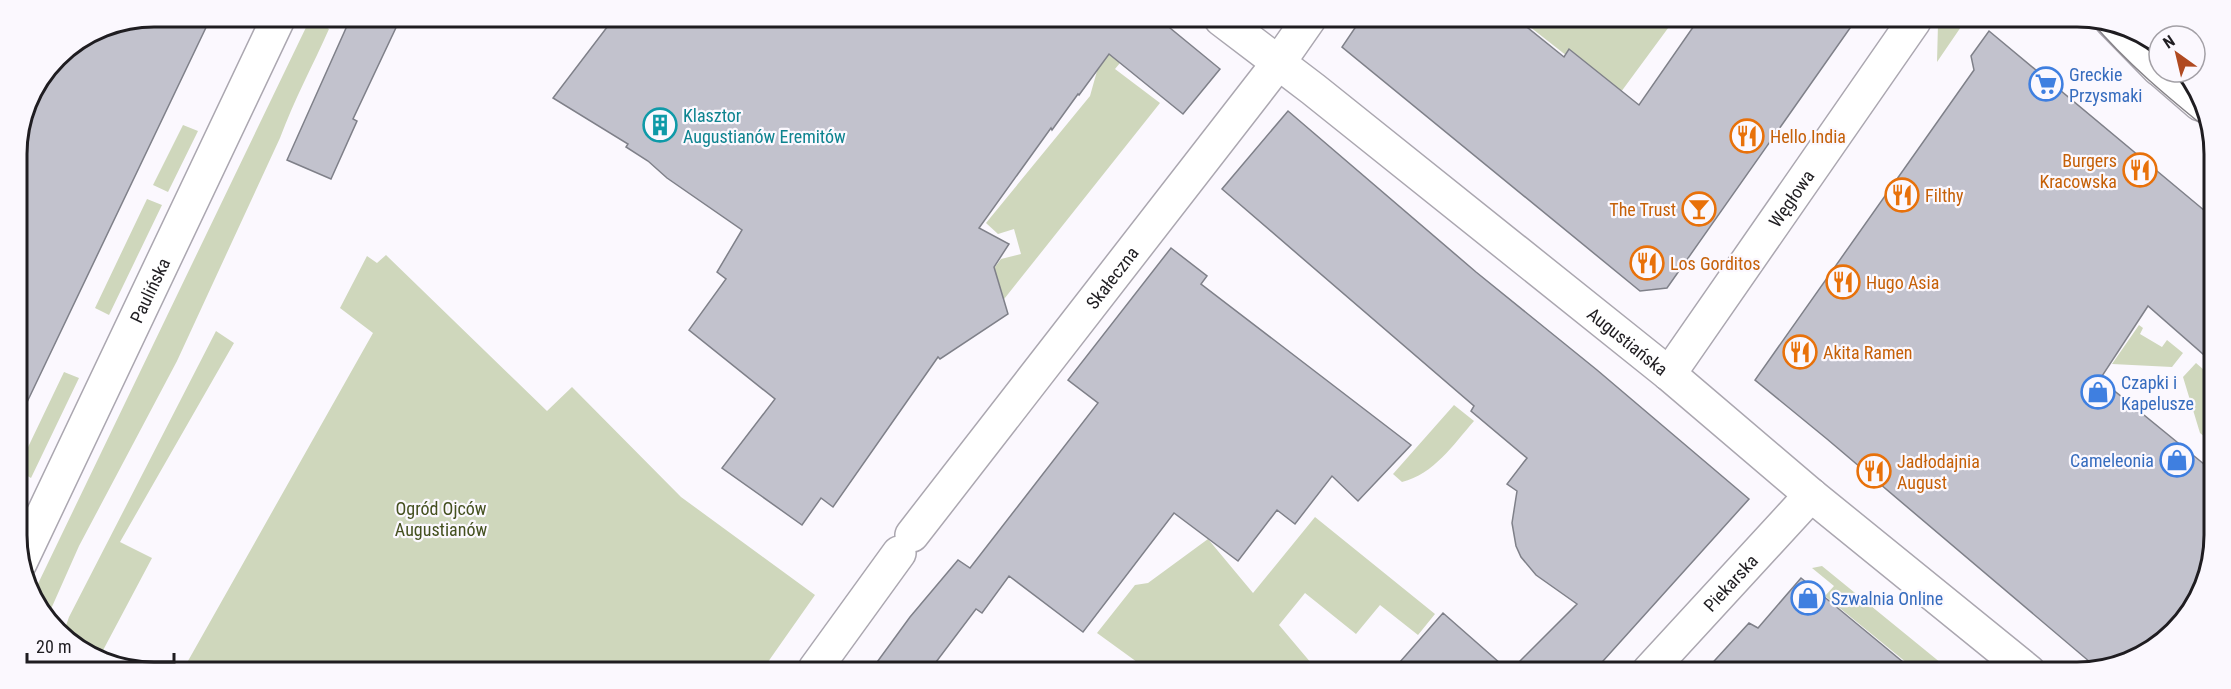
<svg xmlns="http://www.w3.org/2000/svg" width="2231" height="689" font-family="'Roboto Condensed',sans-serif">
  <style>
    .green { fill: #cfd7bc }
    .building { fill: #c2c2cd; stroke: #7f8089; stroke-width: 1.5 }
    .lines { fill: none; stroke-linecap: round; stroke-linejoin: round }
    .minor-casing { stroke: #aba7b0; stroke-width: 36 }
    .minor { stroke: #fff; stroke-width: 33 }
    .tram { stroke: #868388; stroke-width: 1.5 }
    .labels { text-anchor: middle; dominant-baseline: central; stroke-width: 4.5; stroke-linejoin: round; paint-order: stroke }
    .shop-label { font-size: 18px; fill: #366cbe; stroke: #fbf8fe; text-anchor: start }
    .culture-label { font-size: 18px; fill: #0d838f; stroke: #fbf8fe; text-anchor: start }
    .food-label { font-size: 18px; fill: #c56008; stroke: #fbf8fe; text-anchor: start }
    .street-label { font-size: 18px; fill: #1f1d21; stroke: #fbf8fe }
    .park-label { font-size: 18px; fill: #44501f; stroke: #fbf8fe }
    .rim { fill: none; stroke: #1f1d21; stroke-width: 3 }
  </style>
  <rect width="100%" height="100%" fill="#fbf8fe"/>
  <!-- green -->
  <path class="green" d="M 311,17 L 331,17 L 326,27 L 329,29 C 313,65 294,100 280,138 L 177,361 L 79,546 L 47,618 L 34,592 Z
    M 1097,19 L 1112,19 L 1139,40 L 1115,69 L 1160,103 L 997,308 L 976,292 L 1001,259 L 1021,254 L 1014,229 L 998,234 L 986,223 L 1090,96 L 1104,46 Z
    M 1521,20 L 1674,20 L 1618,96 Z
    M 1940,21 L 1965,21 L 1937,62 L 1938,24 Z
    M 183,125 L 198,131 L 168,192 L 153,185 Z
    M 147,199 L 162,205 L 109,315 L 95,308 Z
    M 386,255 L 547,411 L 572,387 L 681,497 L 815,595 L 763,669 L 184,668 L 373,333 L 340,308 L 367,256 L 377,263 Z
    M 2139,325 L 2143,328 L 2140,334 L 2162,347 L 2167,340 L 2183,353 L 2172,367 L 2112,364 Z
    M 216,331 L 234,343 L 120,542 L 152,558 L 100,656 L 63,634 L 69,617 Z
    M 2196,363 L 2211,376 L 2210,441 L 2200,433 L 2183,377 Z
    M 64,372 L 79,378 L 31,478 L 19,471 L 19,466 Z
    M 1454,405 L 1474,421 C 1453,445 1434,474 1402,482 L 1393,474 Z
    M 1315,517 L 1435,614 L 1418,635 L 1380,605 L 1356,634 L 1305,593 L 1279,625 L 1317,670 L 1148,670 L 1097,633 L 1135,585 L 1148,583 L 1208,539 L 1253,593 Z
    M 1822,566 L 1952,672 L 1918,672 L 1825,596 L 1834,586 L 1812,568 Z"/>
  <!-- building -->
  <path class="building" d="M 154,16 L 211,17 L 18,421 L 17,145 L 27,101 L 57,57 L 102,27 Z
    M 351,17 L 401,17 L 353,119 L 357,121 L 331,179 L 287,160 Z
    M 614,18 L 1159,19 L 1220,69 L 1183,114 L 1109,54 L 1079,95 L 1078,94 L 1052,130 L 1051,128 L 979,228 L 1009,244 L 994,267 L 1008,314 L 940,359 L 938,357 L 833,507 L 821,498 L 802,525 L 722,468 L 775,399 L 689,330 L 726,279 L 717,272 L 742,230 L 667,178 L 648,161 L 626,147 L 628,144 L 553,98 Z
    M 1361,19 L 1518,20 L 1564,57 L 1569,49 L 1639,105 L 1698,20 L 1855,21 L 1667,288 L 1640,291 L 1342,47 Z
    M 1989,31 L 2211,216 L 2211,361 L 2148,306 L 2100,379 L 2210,469 L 2210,571 L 2161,644 L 2097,668 L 1827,439 L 1755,380 L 1974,70 L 1971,56 Z
    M 1288,111 L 1476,272 L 1597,370 L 1749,499 L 1594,671 L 1510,671 L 1577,604 L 1536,575 L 1521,557 L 1516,546 L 1512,523 L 1517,491 L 1507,484 L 1527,458 L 1471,411 L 1474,406 L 1222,189 Z
    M 1171,248 L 1207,276 L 1201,284 L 1411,445 L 1358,501 L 1332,476 L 1295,524 L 1277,510 L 1238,561 L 1174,513 L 1083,632 L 1009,576 L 982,613 L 976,609 L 930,670 L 872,669 L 910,617 L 958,560 L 970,568 L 1098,403 L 1068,380 Z
    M 1801,578 L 1816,590 L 1915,672 L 1705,671 L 1749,623 L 1758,628 Z
    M 1443,613 L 1509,671 L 1392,671 Z"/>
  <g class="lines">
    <defs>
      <g id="minor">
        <path id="s1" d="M 1221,19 L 1313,89 L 1669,374 L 1811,495 L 2029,672"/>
        <path d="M 2112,21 L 2159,69"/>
        <path d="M 2163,72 L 2200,104"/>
        <path id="s2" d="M 1669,374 L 1914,21"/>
        <path id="s3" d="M 912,535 L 1279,62 L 1309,19"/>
        <path id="s4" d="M 20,563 L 279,17"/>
        <path d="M 815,669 L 899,553"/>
        <path id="s5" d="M 1649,671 L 1811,495"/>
      </g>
    </defs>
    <!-- minor casing -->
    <use href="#minor" class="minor-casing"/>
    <!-- minor -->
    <use href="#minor" class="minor"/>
    <!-- tram -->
    <path class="tram" d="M 2091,21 C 2126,63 2170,99 2212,133
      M 2183,72 L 2186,74"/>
  </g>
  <!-- icons -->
  <defs>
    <symbol id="supermarket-ring" viewBox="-11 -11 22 22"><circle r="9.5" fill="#fbf8fe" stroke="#3f7fe0" stroke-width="1.5"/><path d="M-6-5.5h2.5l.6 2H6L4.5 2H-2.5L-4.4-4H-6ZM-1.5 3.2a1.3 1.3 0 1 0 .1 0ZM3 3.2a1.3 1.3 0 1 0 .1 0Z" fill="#3f7fe0"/></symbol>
    <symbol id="building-ring" viewBox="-11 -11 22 22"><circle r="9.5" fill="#fbf8fe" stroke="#0f9aa8" stroke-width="1.5"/><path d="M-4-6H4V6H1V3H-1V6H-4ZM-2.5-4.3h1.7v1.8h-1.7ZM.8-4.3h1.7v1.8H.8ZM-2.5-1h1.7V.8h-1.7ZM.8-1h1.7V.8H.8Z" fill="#0f9aa8"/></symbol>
    <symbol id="restaurant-ring" viewBox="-11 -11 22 22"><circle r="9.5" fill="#fbf8fe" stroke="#e8710a" stroke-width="1.5"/><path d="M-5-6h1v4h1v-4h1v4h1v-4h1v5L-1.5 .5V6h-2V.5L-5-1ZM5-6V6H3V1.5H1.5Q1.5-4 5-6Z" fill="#e8710a"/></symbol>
    <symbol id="bar-ring" viewBox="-11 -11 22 22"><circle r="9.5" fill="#fbf8fe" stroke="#e8710a" stroke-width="1.5"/><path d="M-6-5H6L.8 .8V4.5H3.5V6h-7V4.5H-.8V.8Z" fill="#e8710a"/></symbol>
    <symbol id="shop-ring" viewBox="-11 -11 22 22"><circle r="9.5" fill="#fbf8fe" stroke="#3f7fe0" stroke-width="1.5"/><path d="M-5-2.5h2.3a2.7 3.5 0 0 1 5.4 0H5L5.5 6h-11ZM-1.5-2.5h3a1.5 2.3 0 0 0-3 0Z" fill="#3f7fe0"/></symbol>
  </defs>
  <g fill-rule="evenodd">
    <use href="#supermarket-ring" x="2027" y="65" width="38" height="38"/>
    <use href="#building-ring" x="641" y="106" width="38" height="38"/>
    <use href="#restaurant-ring" x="1728" y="117" width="38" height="38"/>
    <use href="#restaurant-ring" x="2121" y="151" width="38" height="38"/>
    <use href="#restaurant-ring" x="1883" y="176" width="38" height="38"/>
    <use href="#bar-ring" x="1680" y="190" width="38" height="38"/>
    <use href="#restaurant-ring" x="1628" y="244" width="38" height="38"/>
    <use href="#restaurant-ring" x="1824" y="263" width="38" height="38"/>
    <use href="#restaurant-ring" x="1781" y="333" width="38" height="38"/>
    <use href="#shop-ring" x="2079" y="373" width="38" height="38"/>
    <use href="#shop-ring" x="2158" y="441" width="38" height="38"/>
    <use href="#restaurant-ring" x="1855" y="452" width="38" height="38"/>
    <use href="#shop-ring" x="1789" y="579" width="38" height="38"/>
  </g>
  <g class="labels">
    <!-- shop labels -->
    <g class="shop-label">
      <text x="2069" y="74">Greckie<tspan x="2069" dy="21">Przysmaki</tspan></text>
      <text x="2121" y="382">Czapki i<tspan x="2121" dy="21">Kapelusze</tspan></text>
      <text x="2154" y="460" text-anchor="end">Cameleonia</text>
      <text x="1831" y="598">Szwalnia Online</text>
    </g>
    <!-- culture labels -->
    <g class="culture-label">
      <text x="683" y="115">Klasztor<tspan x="683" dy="21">Augustianów Eremitów</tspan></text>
    </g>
    <!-- food labels -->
    <g class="food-label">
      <text x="1770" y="136">Hello India</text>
      <text x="2117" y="160" text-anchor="end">Burgers<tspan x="2117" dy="21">Kracowska</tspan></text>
      <text x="1925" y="195">Filthy</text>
      <text x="1676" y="209" text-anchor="end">The Trust</text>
      <text x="1670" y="263">Los Gorditos</text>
      <text x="1866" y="282">Hugo Asia</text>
      <text x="1823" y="352">Akita Ramen</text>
      <text x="1897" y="461">Jadłodajnia<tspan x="1897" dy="21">August</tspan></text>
    </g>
    <!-- street labels -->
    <g class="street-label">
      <text stroke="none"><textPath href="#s2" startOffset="214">Węgłowa</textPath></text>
      <text stroke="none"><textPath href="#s3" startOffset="326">Skałeczna</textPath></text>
      <text stroke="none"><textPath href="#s4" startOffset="302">Paulińska</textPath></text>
      <text stroke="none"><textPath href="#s1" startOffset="519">Augustiańska</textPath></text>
      <text stroke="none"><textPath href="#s5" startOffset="120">Piekarska</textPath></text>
    </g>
    <!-- park labels -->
    <g class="park-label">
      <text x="441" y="508">Ogród Ojców<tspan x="441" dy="21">Augustianów</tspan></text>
    </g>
  </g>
  <!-- crop -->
  <path d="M0 0H2231V689H0ZM154 27H2077A127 127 0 0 1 2204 154V535A127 127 0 0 1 2077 662H154A127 127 0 0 1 27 535V154A127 127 0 0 1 154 27Z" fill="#fbf8fe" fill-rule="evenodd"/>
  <path class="rim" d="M154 27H2077A127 127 0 0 1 2204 154V535A127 127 0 0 1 2077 662H154A127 127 0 0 1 27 535V154A127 127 0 0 1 154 27Z"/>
  <!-- north arrow -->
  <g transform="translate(2177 54) rotate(326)"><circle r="28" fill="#fbf8fe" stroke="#a3a0a6" stroke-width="1.5"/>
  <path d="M0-4.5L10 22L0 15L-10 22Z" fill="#b04a21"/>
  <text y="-9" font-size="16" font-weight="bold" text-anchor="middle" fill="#1f1d21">N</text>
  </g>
  <!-- scale -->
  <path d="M27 653v9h147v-9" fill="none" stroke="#1f1d21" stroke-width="3"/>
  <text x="36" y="653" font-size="18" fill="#1f1d21" stroke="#fbf8fe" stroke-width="4.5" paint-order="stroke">20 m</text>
</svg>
